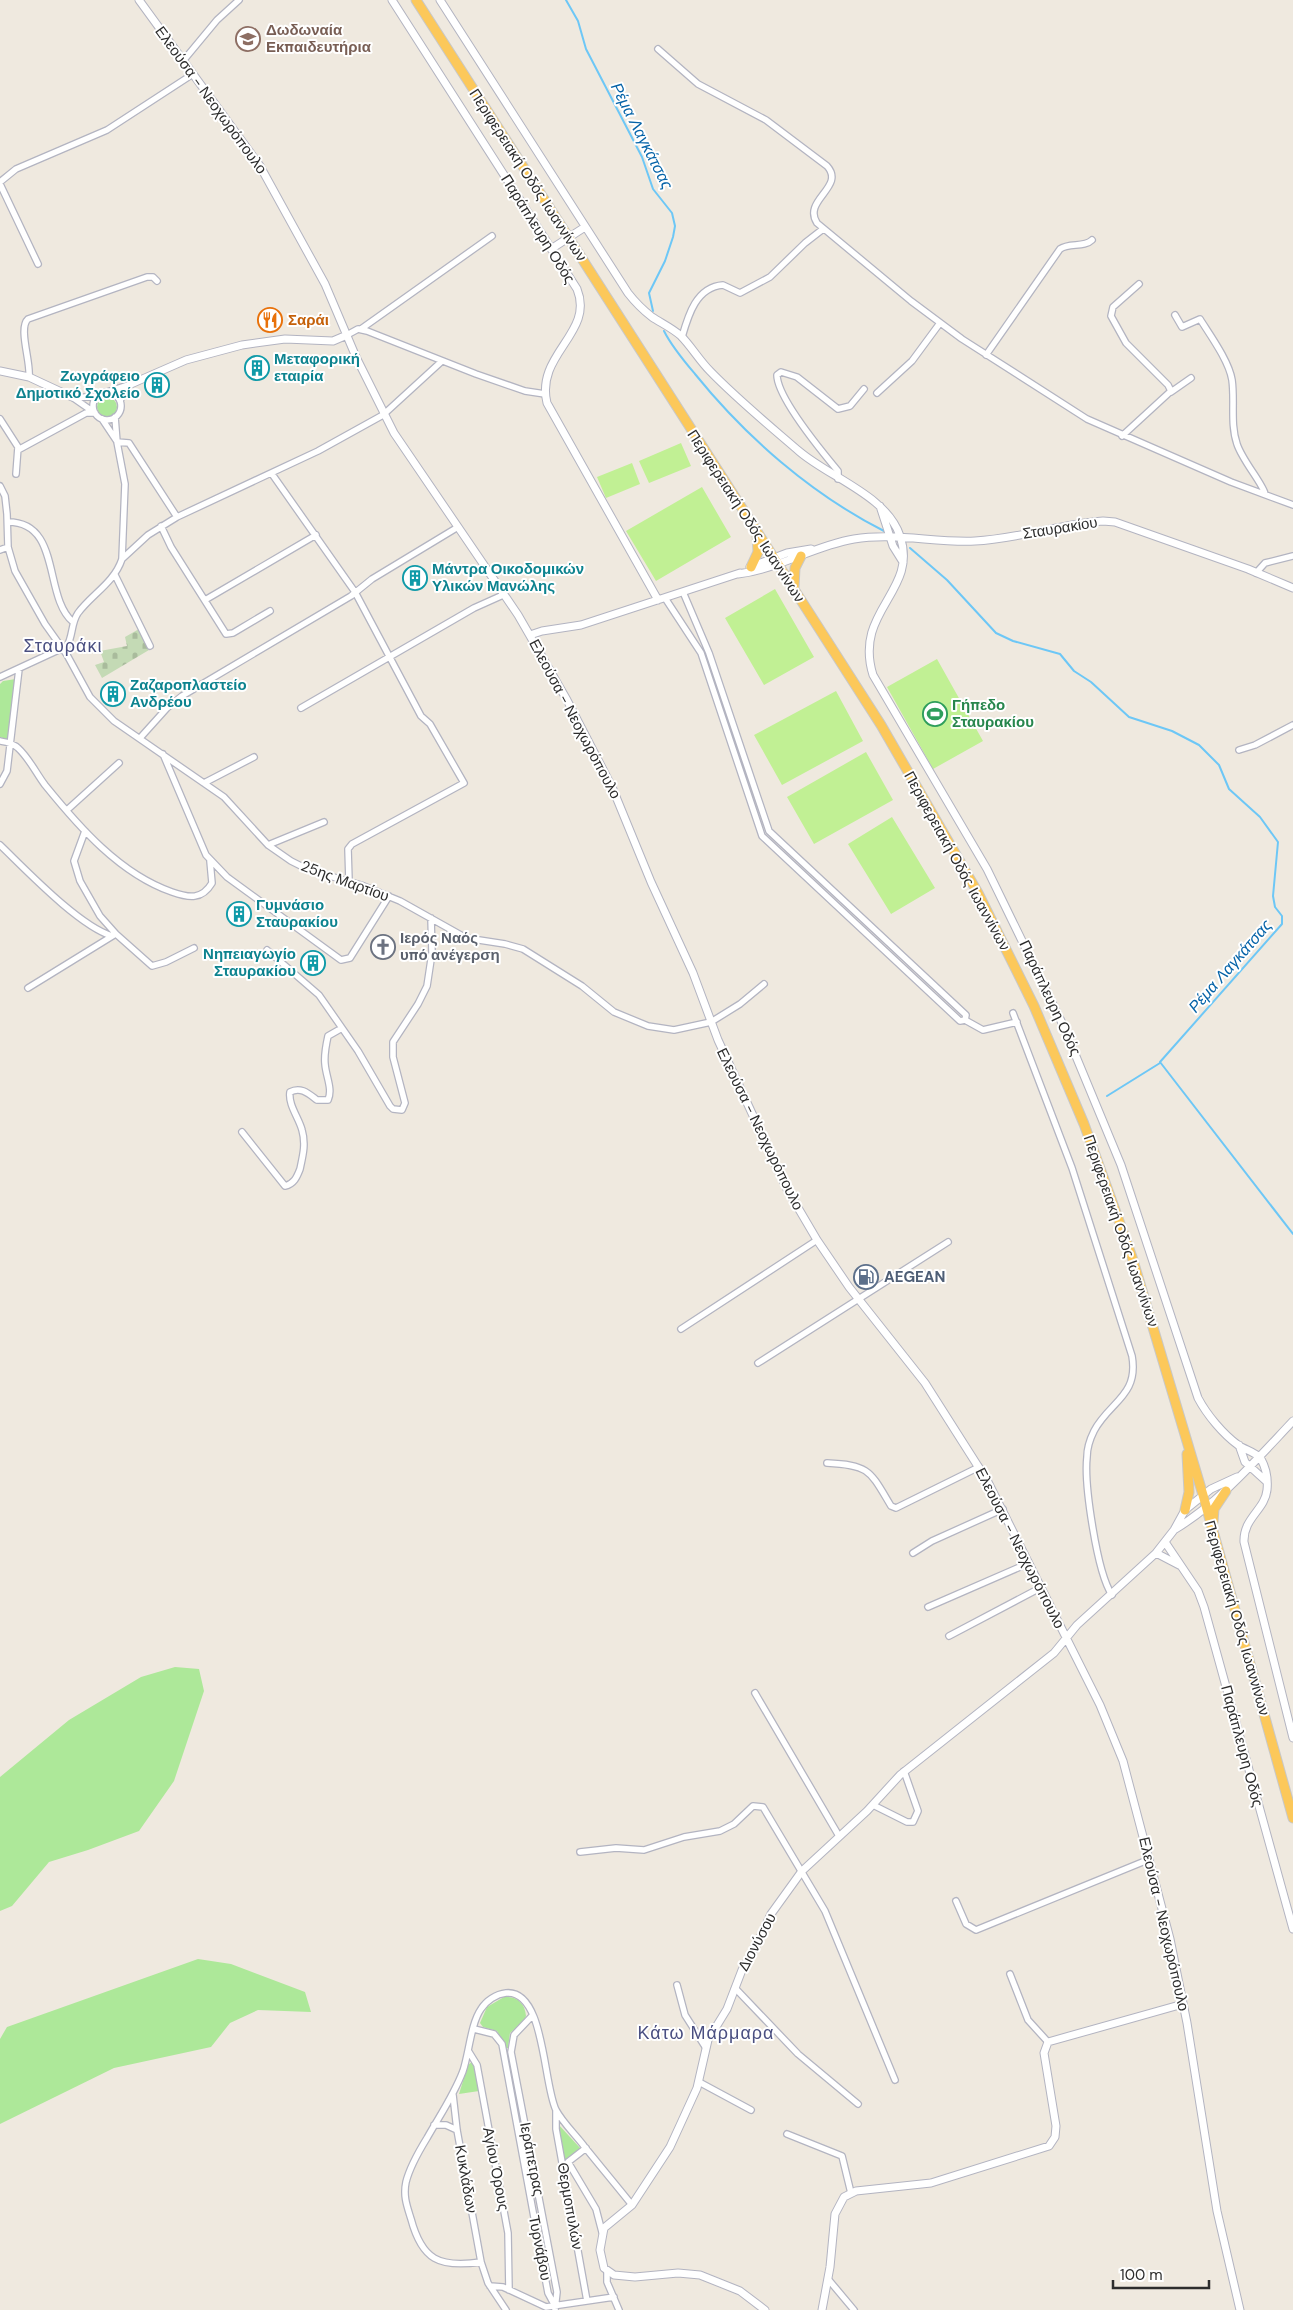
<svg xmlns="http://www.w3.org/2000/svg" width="1293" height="2310" font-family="'DM Sans',sans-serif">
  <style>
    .grass { fill: #ade899 }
    .cemetery { fill: url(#cemetery-stones) }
    .pitch { fill: #c1f094 }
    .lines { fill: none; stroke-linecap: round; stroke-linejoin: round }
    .stream { stroke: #6dc7f6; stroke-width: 2 }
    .minor-casing { stroke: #b3b4c1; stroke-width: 8 }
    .tertiary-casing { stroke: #b3b4c1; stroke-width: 9 }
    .trunk-casing { stroke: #c8c8c8; stroke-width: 11 }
    .minor { stroke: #fff; stroke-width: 5.5 }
    .tertiary { stroke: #fff; stroke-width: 7 }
    .trunk { stroke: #fcc85a; stroke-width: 9 }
    .trunk-bridge-casing { stroke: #c8c8c8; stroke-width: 11; stroke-linecap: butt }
    .trunk-bridge { stroke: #fcc85a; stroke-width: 9 }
    .labels { text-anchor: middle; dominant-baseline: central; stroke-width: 4; stroke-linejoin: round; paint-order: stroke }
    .education-label { font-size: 15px; font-weight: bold; fill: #785e54; stroke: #fff; text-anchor: start }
    .street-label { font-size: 15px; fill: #2d2d2d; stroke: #fff }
    .food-label { font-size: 15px; font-weight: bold; fill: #c56008; stroke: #fff; text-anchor: start }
    .culture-label { font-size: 15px; font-weight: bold; fill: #0d838f; stroke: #fff; text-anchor: start }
    .leisure-label { font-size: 15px; font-weight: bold; fill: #27864d; stroke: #fff; text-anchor: start }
    .worship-label { font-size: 15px; font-weight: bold; fill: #5b616d; stroke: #fff; text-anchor: start }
    .service-label { font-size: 15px; font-weight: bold; fill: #4e5e75; stroke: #fff; text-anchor: start }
    .water-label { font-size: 16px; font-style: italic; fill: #0563a8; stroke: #fff }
    .quarter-label { font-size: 18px; letter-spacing: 1px; fill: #4a4f81; stroke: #fff }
  </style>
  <defs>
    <pattern id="cemetery-stones" width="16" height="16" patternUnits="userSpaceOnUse" patternTransform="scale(1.25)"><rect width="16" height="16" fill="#c4dab5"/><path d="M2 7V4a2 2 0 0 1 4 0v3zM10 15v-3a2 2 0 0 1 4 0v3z" fill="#a9bb9c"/></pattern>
  </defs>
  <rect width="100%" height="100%" fill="#efe9df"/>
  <!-- grass -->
  <path class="grass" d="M97 407a10 10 0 1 1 20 0a10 10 0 1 1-20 0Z
    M 16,679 L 9,740 L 0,737 L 0,684 L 3,681 Z
    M 175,1667 L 199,1669 L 204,1691 L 174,1781 L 139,1831 L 88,1850 L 49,1862 L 12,1906 L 0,1911 L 0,1777 L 69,1720 L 141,1677 Z
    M 198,1959 L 231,1964 L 305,1992 L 311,2012 L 258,2010 L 230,2023 L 211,2047 L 114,2068 L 0,2124 L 0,2039 L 7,2027 Z
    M 504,1997 C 517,1996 525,2003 526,2016 L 523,2022 L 510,2033 L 508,2048 L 506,2048 L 497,2031 L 483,2027 L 480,2023 L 487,2007 Z
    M 473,2061 L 479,2091 L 459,2094 L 468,2065 Z
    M 558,2124 L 581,2149 L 564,2161 L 558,2128 Z"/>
  <!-- cemetery -->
  <path class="cemetery" d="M 139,629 L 149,650 L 102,678 L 95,665 L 104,662 L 100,651 L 127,646 L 125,637 Z"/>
  <!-- pitch -->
  <path class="pitch" d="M 681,443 L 691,466 L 649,483 L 639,461 Z
    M 632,463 L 640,484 L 606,498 L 597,477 Z
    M 702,487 L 731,537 L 656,581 L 626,531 Z
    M 775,589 L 814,657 L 764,685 L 725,618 Z
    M 937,659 L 983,741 L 933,769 L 887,687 Z
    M 836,691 L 863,741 L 782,785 L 754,735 Z
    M 866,752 L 893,800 L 814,844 L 787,797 Z
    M 892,817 L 935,888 L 891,914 L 848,844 Z"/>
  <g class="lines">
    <!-- stream -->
    <path class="stream" d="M 566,0 L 578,21 L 586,49 L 642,157 L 653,189 L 672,213 L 675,226 L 673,237 L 665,261 L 649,293 L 653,311
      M 664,331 C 672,347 684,361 695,374 C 746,437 811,494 884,531
      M 910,548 L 947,580 L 996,633 L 1013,641 L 1060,654 L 1074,671 L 1091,682 L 1129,717 L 1172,731 L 1199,745 L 1219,765 L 1229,789 L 1260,817 L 1278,842 L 1273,896 L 1275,907 L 1282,916 L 1282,924 L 1160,1062 L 1293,1234
      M 1107,1096 L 1160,1063"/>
    <defs>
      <path id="minor" d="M 658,49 L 698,84 L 766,120 L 827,166 C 846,187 802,200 817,223 L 911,301 L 962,339 L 1087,419 L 1231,482 L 1293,505
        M 183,61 L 217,20 L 239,0
        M 0,182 L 16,169 L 107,130 L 193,74
        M 0,184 L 38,264
        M 1175,315 L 1182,327 L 1200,319 C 1210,335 1229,361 1232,380 C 1235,401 1230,424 1237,444 C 1242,460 1263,484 1265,494
        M 361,329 L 492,236
        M 347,335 L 358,329 L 367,331 L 476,374 L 525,391 L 545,394
        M 682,337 C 688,316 696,287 723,285 L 740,293 L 770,277 L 805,243 L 823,229
        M 986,355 L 1060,249 C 1069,242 1084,248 1092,240
        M 29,377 C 31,362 18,328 28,319 L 147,277 L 153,277 L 157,281
        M 107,392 L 131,384
        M 1171,392 L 1191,378
        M93 406a14 14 0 1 1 28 0a14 14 0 1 1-28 0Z
        M 877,393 L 912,361 L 940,323
        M 72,397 L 95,413
        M 74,398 L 98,396
        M 120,401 L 124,392 L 130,384
        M 0,419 L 18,447 L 16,474
        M 102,419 L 116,440
        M 1122,436 L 1171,391 L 1168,385 L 1126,343 L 1111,316 L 1113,307 L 1139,284
        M 117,442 L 129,443 L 177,517
        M 18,450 L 86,413 L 95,413
        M 272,474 L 355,592 L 421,716 L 430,724 L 464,783 L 352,844 L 348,849 L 349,881
        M 838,479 L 838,471 C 823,453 777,397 777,375 L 781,372 L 797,377 L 838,409 L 850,406 L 864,389
        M 0,486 L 5,496 L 7,514 L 8,547 L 15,571 L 45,624 L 67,655 L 90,697 L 114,721 L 224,797 L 268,845 L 291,861 L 309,870 L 361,885 L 400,901 L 466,938 L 505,944 L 523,949 L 582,986 L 614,1012 L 648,1026 L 674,1030 L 711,1022 L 740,1004 L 764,984
        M 8,522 C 62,522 43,597 73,622
        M 161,526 L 171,547 L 226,634 L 233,633 L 270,611
        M 0,550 L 8,547
        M 122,559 L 148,535 L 177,517 L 318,451 L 383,415 L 442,361
        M 1256,573 L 1265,563 L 1293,556
        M 115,575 L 150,646
        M 683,592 L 709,653 L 769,831 L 966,1015 L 965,1020
        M 665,598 L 701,653 L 762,836 L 960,1021 L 965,1020 L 983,1030 L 1017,1022
        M 205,600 L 316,535
        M 0,677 L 67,646 C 73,636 71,623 78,613 C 92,594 114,583 122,559 L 125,484 L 117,442 L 115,417
        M 301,708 L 474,608 L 503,595
        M 140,738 L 167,708 L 182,696 L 351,596 L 372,579 L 458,527
        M 0,741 C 6,742 13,743 18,748 C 29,758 36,773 45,785 C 79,827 120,874 172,892 C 189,898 202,900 212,883 L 210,861
        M 1239,750 L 1255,745 L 1293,725
        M 163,754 L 206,855 L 227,877 L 341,960 L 350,958 L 389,896
        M 204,783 L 254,757
        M 0,784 L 7,771 L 19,669
        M 67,810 L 119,763
        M 85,831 L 74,861 L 80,881 L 100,916 L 116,934 L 152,966 L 166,962 L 194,948
        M 0,845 C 26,870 79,926 112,936
        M 268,845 L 324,822
        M 267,950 L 319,995 L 358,1051 L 390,1106 L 393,1109 L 402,1110 L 405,1103 L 393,1057 L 393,1042 L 418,1004 L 427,986 L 432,953 L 431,918
        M 28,988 L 114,935
        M 1013,1013 L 1072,1168 L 1132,1356 C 1139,1396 1109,1402 1094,1431 C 1090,1439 1087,1448 1087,1457 C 1084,1484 1097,1573 1112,1595
        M 242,1132 L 285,1186 C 294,1184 297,1177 300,1169 C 303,1155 306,1144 302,1130 C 299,1118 288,1105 290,1092 C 301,1086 309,1094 317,1100 L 328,1100 C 333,1089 326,1077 325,1064 C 324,1055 326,1045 328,1036 L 342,1028
        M 681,1329 L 817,1240
        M 758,1363 L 948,1242
        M 827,1463 C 870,1465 870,1471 891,1506 L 896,1508 L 979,1467
        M 913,1553 L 932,1541 L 1003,1509
        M 928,1607 L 1029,1563
        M 949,1636 L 1040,1588
        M 755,1693 L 839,1836
        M 873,1805 L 907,1822 L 913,1822 L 918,1811 L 904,1771
        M 580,1852 L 616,1848 L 644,1850 L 684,1837 L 720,1831 L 734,1824 L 753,1806 L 763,1807 L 825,1911 L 895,2080
        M 956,1901 L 966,1924 L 976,1930 L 1150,1859
        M 1010,1974 L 1028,2020 L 1048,2042
        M 677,1985 L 685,2015 L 706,2048
        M 735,1988 L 798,2054 L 858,2104
        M 532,2016 L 514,2035 L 511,2052 L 557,2292 L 555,2310
        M 474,2029 L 494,2034 L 502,2044 L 548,2293 L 555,2306
        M 469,2052 L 477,2065 L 508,2233 L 509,2290
        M 699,2082 L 751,2110
        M 453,2095 L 457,2130 L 481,2262
        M 556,2110 L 556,2129 L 587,2301
        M 434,2125 L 446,2125 L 457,2130
        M 787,2134 L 842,2156 L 851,2193
        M 586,2148 L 568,2162 L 596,2209 L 602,2232
        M 607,2271 L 607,2282 L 619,2310
        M 828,2279 L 854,2310
        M 490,2286 L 503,2287 L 546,2307 L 614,2297
        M 506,2310 L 488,2283 L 481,2262 C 439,2268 422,2260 411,2219 C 407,2206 403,2196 406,2182 C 410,2166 419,2151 427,2138 C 440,2115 454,2095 463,2071 C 469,2053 471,2023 481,2009 C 486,2001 496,1994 506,1993 C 545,1989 543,2084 556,2110 C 563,2123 575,2134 584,2146 C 600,2166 616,2185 632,2205"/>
      <path id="tertiary" d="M 139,0 L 260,166 L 325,284 L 356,357 L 394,433 L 518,615 L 567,700 L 612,787 L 651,882 L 693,973 L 718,1040 L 787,1189 L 817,1240 L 849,1287 L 925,1383 L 988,1482 L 1100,1705 L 1123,1761 L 1170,1939 L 1187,2023 L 1217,2211 L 1240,2310
        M 392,0 L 577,289 C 595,333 535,354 547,403 L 658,600
        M 440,0 L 628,293 C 635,302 643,310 652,317 C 661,323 672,328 681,336 C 691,346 699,360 710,371 C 738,400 770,426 800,452 C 831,478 887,496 900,536 C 919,592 853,610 873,675 L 987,869 L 1063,1025 L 1121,1165 L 1198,1398 C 1207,1415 1223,1434 1238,1445 C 1245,1450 1256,1452 1261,1459 C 1266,1468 1268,1480 1267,1490 C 1265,1510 1243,1518 1244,1542 L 1293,1738
        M 551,249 L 585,227
        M 0,371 L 29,377 L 72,397
        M 131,384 L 186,360 L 242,345 L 285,339 L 333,341 L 347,335
        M 880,506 L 893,546 L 903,562
        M 750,567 L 787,553 L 811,549
        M 738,574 C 779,569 813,546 854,539 C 895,532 934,543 975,541 C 1018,539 1060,524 1103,521 L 1115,522 L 1248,569 L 1293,588
        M 530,635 L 542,631 L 581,625 L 740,573
        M 1239,1445 L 1245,1462 L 1267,1482
        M 1174,1530 C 1219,1503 1257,1459 1293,1421
        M 1165,1542 L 1198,1591 L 1204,1607 L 1293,1929
        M 1156,1553 L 1179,1565
        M 765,2310 L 740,2291 L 700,2275 L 678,2273 L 635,2277 L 614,2275 L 604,2268 L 600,2250 L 604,2228 L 632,2205 L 670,2147 L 697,2088 L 708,2040 L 727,2009 L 742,1970 L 758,1942 L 771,1914 L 802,1871 L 867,1811 L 900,1775 L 1054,1653 L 1077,1625 L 1156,1553 L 1174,1530 L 1185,1510 L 1211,1489 L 1237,1477
        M 822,2310 L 830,2267 L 835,2214 L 844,2197 L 856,2191 L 931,2183 L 1049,2146 L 1055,2137 L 1056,2126 L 1044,2053 L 1048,2042 L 1183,2004"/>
      <path id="trunk" d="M 416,0 L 565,232
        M 570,240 L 881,725 L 978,893 L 1034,1006 L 1084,1124 L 1132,1257 L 1203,1495 L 1293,1818
        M 751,567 L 758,552 L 757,533
        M 794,588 L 795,568 L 801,556
        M 1185,1510 L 1189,1492 L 1187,1454
        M 1213,1522 L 1214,1509 L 1226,1491"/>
    </defs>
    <!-- minor casing -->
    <use href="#minor" class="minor-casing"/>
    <!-- tertiary casing -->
    <use href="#tertiary" class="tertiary-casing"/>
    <!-- trunk casing -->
    <use href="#trunk" class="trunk-casing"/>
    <!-- minor -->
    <use href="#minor" class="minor"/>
    <!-- tertiary -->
    <use href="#tertiary" class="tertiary"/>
    <!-- trunk -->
    <use href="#trunk" class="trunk"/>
    <defs>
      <path id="trunk-bridge" d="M 565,232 L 570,240"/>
    </defs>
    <!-- trunk-bridge casing -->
    <use href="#trunk-bridge" class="trunk-bridge-casing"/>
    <!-- trunk-bridge -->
    <use href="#trunk-bridge" class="trunk-bridge"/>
  </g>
  <!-- icons -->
  <defs>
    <symbol id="school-ring" viewBox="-11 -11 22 22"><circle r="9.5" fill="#fff" stroke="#8d6e63" stroke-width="1.5"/><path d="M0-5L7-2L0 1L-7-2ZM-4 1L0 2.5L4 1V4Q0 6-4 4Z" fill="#8d6e63"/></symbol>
    <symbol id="restaurant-ring" viewBox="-11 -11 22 22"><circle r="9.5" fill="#fff" stroke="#e8710a" stroke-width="1.5"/><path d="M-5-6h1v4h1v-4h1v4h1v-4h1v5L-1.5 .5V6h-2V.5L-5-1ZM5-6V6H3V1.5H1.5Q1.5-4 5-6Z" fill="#e8710a"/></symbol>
    <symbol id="building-ring" viewBox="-11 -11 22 22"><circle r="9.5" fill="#fff" stroke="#0f9aa8" stroke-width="1.5"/><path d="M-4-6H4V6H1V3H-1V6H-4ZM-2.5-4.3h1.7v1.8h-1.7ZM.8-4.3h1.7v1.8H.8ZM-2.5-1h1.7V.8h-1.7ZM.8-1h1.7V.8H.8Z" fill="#0f9aa8"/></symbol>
    <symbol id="stadium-ring" viewBox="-11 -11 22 22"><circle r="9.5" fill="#fff" stroke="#2e9e5b" stroke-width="1.5"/><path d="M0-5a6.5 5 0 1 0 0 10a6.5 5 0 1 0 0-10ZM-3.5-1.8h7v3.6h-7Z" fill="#2e9e5b"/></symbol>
    <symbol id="church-ring" viewBox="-11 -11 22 22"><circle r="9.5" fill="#fff" stroke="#6b7280" stroke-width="1.5"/><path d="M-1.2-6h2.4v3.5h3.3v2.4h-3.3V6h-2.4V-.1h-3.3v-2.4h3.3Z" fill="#6b7280"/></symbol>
    <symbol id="fuel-ring" viewBox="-11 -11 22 22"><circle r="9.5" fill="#fff" stroke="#5c6f8a" stroke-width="1.5"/><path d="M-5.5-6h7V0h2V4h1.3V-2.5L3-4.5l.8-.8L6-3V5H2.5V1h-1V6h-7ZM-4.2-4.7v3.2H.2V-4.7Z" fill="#5c6f8a"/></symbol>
  </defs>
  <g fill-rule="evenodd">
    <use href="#school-ring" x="234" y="25" width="28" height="28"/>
    <use href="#restaurant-ring" x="256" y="306" width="28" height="28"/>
    <use href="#building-ring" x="243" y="354" width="28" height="28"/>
    <use href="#building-ring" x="143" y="371" width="28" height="28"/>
    <use href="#building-ring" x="401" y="564" width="28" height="28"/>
    <use href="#building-ring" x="99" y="680" width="28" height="28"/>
    <use href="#stadium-ring" x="921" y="700" width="28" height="28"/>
    <use href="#building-ring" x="225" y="900" width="28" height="28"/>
    <use href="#church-ring" x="369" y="933" width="28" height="28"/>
    <use href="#building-ring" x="299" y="949" width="28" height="28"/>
    <use href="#fuel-ring" x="852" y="1263" width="28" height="28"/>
  </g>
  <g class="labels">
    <!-- education labels -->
    <g class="education-label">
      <text x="266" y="30">Δωδωναία<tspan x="266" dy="17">Εκπαιδευτήρια</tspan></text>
    </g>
    <!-- street labels -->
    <g class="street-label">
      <text transform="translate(211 100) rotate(54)">Ελεούσα - Νεοχωρόπουλο</text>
      <text transform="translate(528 175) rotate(57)">Περιφερειακή Οδός Ιωαννίνων</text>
      <text transform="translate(538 229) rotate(58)">Παράπλευρη Οδός</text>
      <text transform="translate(746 516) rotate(57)">Περιφερειακή Οδός Ιωαννίνων</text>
      <text transform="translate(1060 528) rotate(-9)">Σταυρακίου</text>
      <text transform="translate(575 719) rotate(62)">Ελεούσα - Νεοχωρόπουλο</text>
      <text transform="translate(957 861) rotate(61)">Περιφερειακή Οδός Ιωαννίνων</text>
      <text transform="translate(345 881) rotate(20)">25ης Μαρτίου</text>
      <text transform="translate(1050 998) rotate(65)">Παράπλευρη Οδός</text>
      <text transform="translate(760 1129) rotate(64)">Ελεούσα - Νεοχωρόπουλο</text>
      <text transform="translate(1121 1231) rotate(71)">Περιφερειακή Οδός Ιωαννίνων</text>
      <text transform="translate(1020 1548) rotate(63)">Ελεούσα - Νεοχωρόπουλο</text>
      <text transform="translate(1237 1618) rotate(74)">Περιφερειακή Οδός Ιωαννίνων</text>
      <text transform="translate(1242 1746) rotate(75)">Παράπλευρη Οδός</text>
      <text transform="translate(1164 1924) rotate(77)">Ελεούσα - Νεοχωρόπουλο</text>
      <text transform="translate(757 1942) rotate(-62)">Διονύσου</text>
      <text transform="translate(532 2159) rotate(79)">Ιεράπετρας</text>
      <text transform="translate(496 2169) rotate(79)">Αγίου Όρους</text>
      <text transform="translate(466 2179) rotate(80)">Κυκλάδων</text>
      <text transform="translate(570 2206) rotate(80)">Θερμοπυλών</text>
      <text transform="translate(540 2248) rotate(79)">Τυρνάβου</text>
    </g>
    <!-- food labels -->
    <g class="food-label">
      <text x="288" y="320">Σαράι</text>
    </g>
    <!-- culture labels -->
    <g class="culture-label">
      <text x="274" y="359">Μεταφορική<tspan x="274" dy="17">εταιρία</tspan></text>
      <text x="140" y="376" text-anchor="end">Ζωγράφειο<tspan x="140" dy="17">Δημοτικό Σχολείο</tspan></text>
      <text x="432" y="569">Μάντρα Οικοδομικών<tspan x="432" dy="17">Υλικών Μανώλης</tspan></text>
      <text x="130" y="685">Ζαζαροπλαστείο<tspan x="130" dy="17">Ανδρέου</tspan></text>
      <text x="256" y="905">Γυμνάσιο<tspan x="256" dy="17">Σταυρακίου</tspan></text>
      <text x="296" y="954" text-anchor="end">Νηπειαγωγίο<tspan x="296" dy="17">Σταυρακίου</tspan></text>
    </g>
    <!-- leisure labels -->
    <g class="leisure-label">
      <text x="952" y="705">Γήπεδο<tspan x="952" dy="17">Σταυρακίου</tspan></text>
    </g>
    <!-- worship labels -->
    <g class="worship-label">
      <text x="400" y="938">Ιερός Ναός<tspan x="400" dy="17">υπό ανέγερση</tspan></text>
    </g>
    <!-- service labels -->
    <g class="service-label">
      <text x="884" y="1277">AEGEAN</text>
    </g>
    <!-- water labels -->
    <g class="water-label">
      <text transform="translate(642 136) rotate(63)">Ρέμα Λαγκάτσας</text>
      <text transform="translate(1230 966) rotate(-49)">Ρέμα Λαγκάτσας</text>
    </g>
    <!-- quarter labels -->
    <g class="quarter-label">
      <text x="63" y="646">Σταυράκι</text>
      <text x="706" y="2033">Κάτω Μάρμαρα</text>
    </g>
  </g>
  <!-- scale -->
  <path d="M1113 2280v8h96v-8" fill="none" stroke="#2d2d2d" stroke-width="2.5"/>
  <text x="1120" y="2280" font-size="15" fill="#2d2d2d" stroke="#ffffff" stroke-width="4" paint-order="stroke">100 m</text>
</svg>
